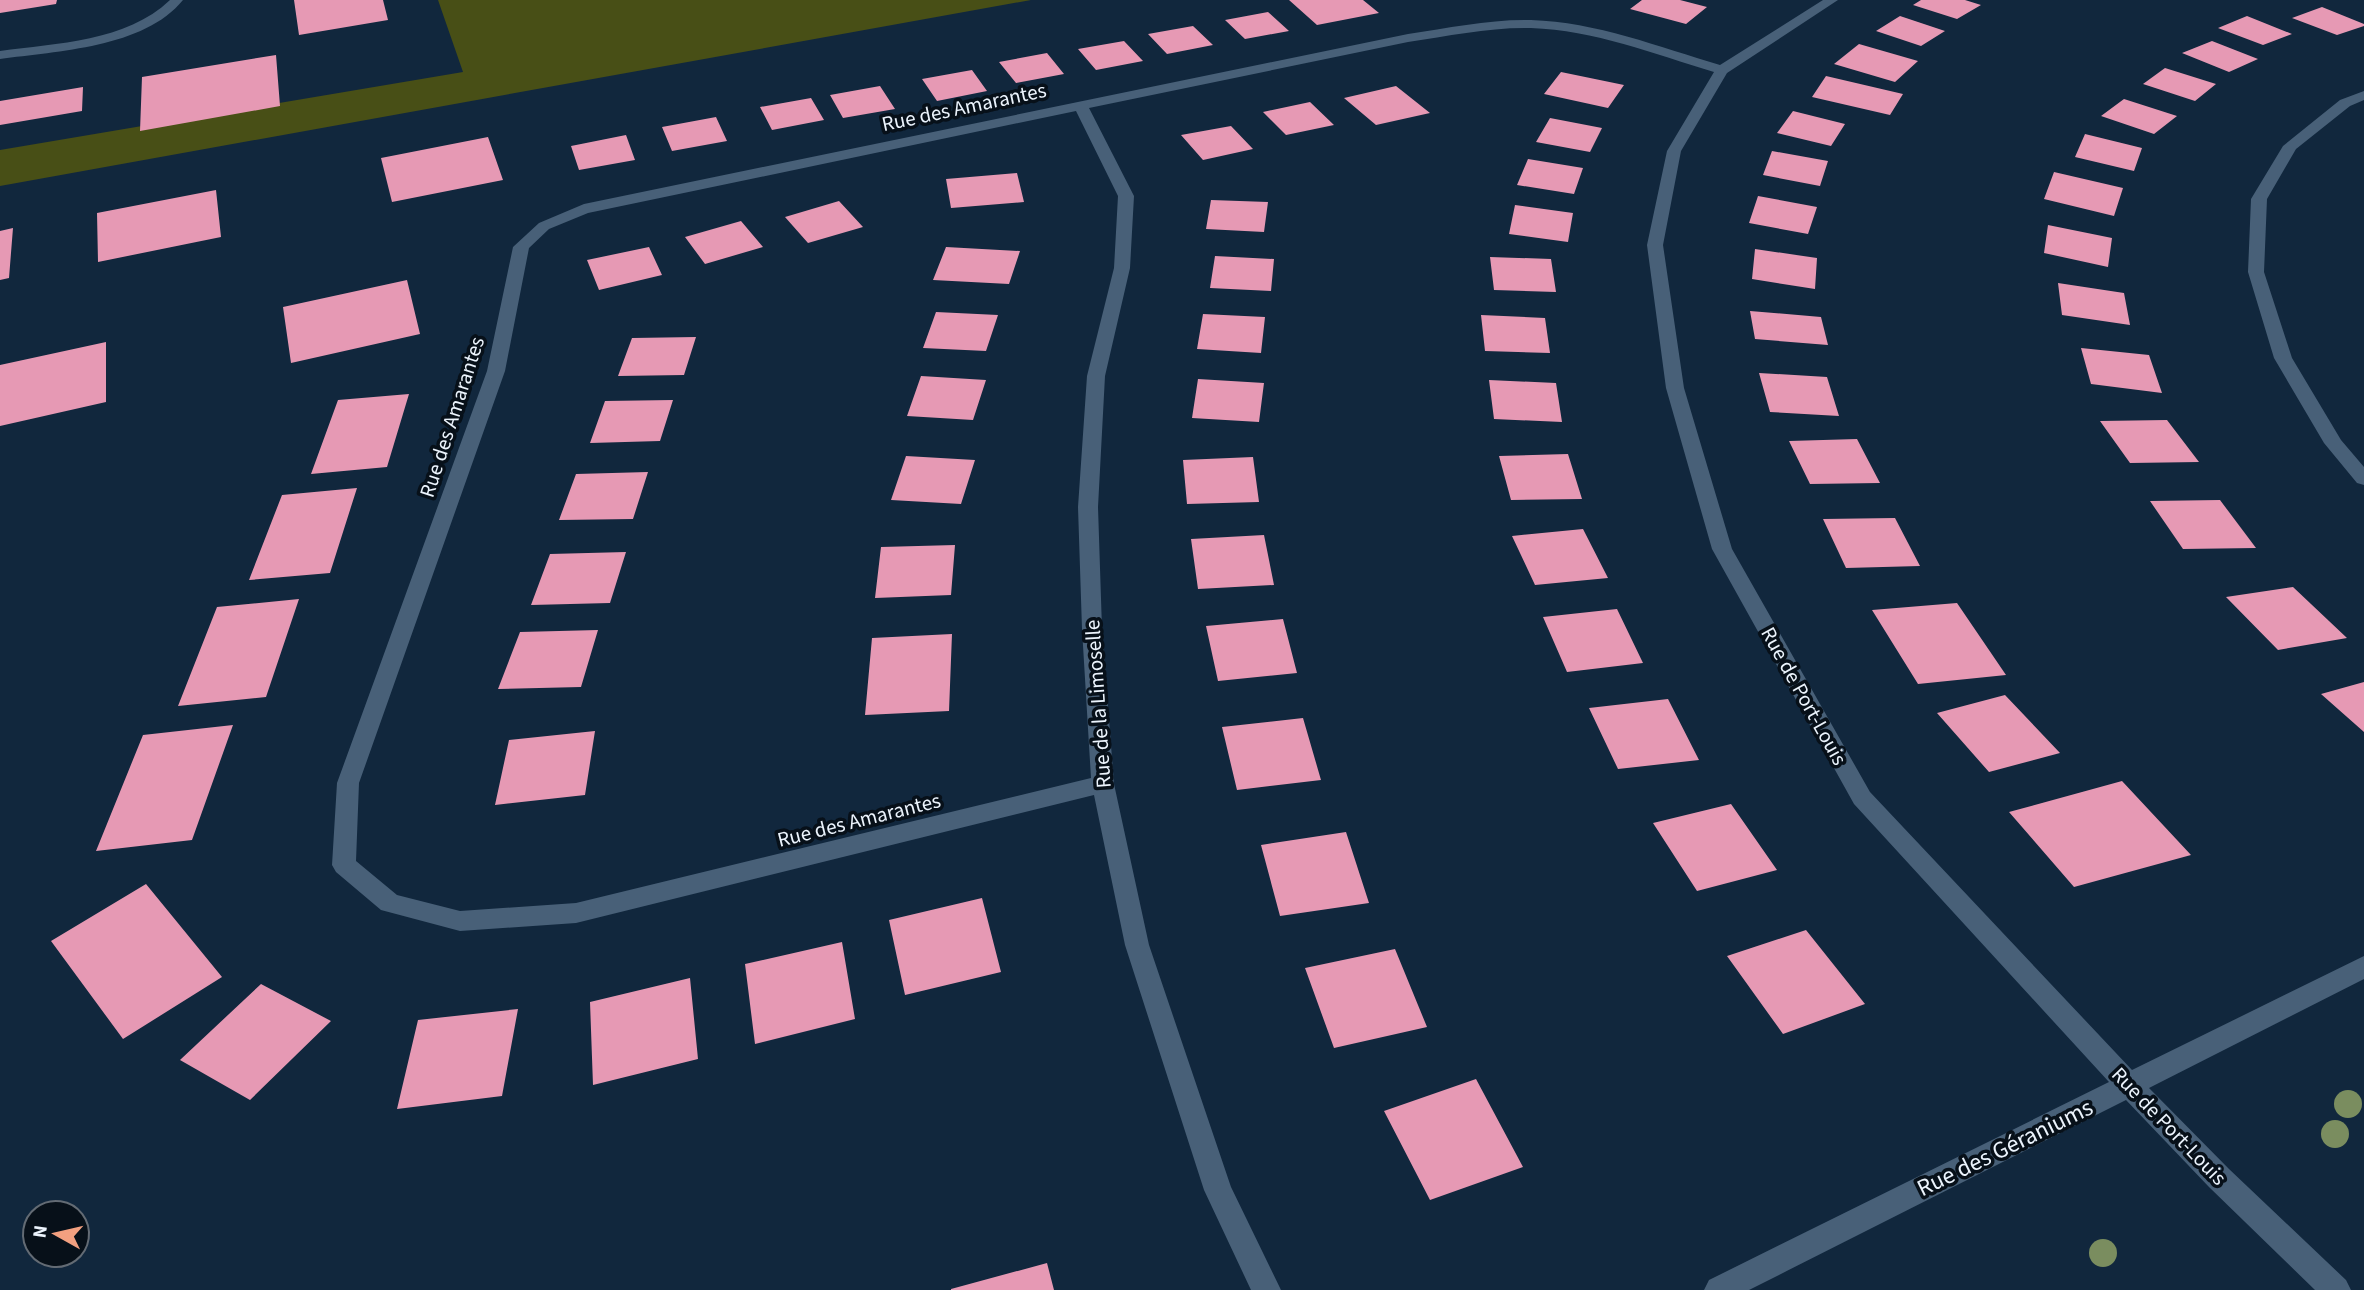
<svg xmlns="http://www.w3.org/2000/svg" width="2364" height="1290" font-family="'Source Sans 3',sans-serif">
  <style>
    .green { fill: #484f16 }
    .building { fill: #e699b4 }
    .lines { fill: none; stroke-linecap: round; stroke-linejoin: round }
    .minor { fill: #486078; fill-rule: evenodd }
    .tree { fill: #7a8d5f }
    .labels { text-anchor: middle; dominant-baseline: central; stroke-width: 7; stroke-linejoin: round; paint-order: stroke }
    .street-label { font-size: 21px; fill: #ecf4fd; stroke: #071019 }
    .near-street-label { font-size: 24px; fill: #ecf4fd; stroke: #071019 }
  </style>
  <rect width="100%" height="100%" fill="#11273d"/>
  <!-- green -->
  <path class="green" d="M 438,0 L 1031,0 L 0,186 L 0,150 L 463,72 Z"/>
  <!-- building -->
  <path class="building" d="M 0,0 L 57,0 L 56,4 L 0,13 Z
    M 294,0 L 383,0 L 388,20 L 299,35 Z
    M 1289,0 L 1363,0 L 1379,13 L 1317,25 Z
    M 1642,0 L 1680,0 L 1707,7 L 1686,24 L 1630,9 Z
    M 1921,0 L 1965,0 L 1981,5 L 1957,19 L 1913,5 Z
    M 2322,7 L 2364,24 L 2364,26 L 2337,35 L 2292,18 Z
    M 1268,12 L 1289,31 L 1245,39 L 1225,20 Z
    M 1900,16 L 1945,31 L 1921,46 L 1876,31 Z
    M 2247,16 L 2292,34 L 2263,45 L 2218,28 Z
    M 1193,26 L 1213,45 L 1167,54 L 1148,34 Z
    M 1124,41 L 1143,61 L 1096,70 L 1078,49 Z
    M 2212,41 L 2258,59 L 2229,72 L 2182,53 Z
    M 1859,44 L 1918,61 L 1895,82 L 1834,64 Z
    M 1047,53 L 1064,74 L 1016,83 L 999,62 Z
    M 276,55 L 280,106 L 140,131 L 142,77 Z
    M 2165,68 L 2216,84 L 2195,101 L 2143,84 Z
    M 972,70 L 987,91 L 937,101 L 922,79 Z
    M 1561,72 L 1624,85 L 1608,108 L 1544,94 Z
    M 1826,76 L 1903,94 L 1890,115 L 1812,97 Z
    M 880,86 L 895,109 L 843,118 L 830,95 Z
    M 1396,86 L 1430,113 L 1376,125 L 1344,98 Z
    M 83,87 L 82,111 L 0,125 L 0,101 Z
    M 811,98 L 824,120 L 772,130 L 760,107 Z
    M 2124,99 L 2177,116 L 2154,134 L 2101,116 Z
    M 1310,102 L 1334,125 L 1286,135 L 1263,112 Z
    M 1793,111 L 1845,124 L 1831,146 L 1777,133 Z
    M 716,117 L 727,141 L 672,151 L 662,127 Z
    M 1550,118 L 1602,128 L 1590,152 L 1536,142 Z
    M 1231,126 L 1253,149 L 1203,160 L 1181,135 Z
    M 2085,134 L 2142,148 L 2134,171 L 2075,157 Z
    M 626,135 L 635,160 L 579,170 L 571,146 Z
    M 488,137 L 503,180 L 392,202 L 381,158 Z
    M 1772,151 L 1828,161 L 1820,186 L 1763,175 Z
    M 1528,159 L 1583,168 L 1574,194 L 1517,185 Z
    M 2054,172 L 2123,188 L 2114,216 L 2044,199 Z
    M 1017,173 L 1024,202 L 951,208 L 946,179 Z
    M 216,190 L 221,237 L 98,262 L 97,213 Z
    M 1758,196 L 1817,207 L 1808,234 L 1749,223 Z
    M 1211,200 L 1268,202 L 1264,232 L 1206,229 Z
    M 839,201 L 863,227 L 808,243 L 785,217 Z
    M 1515,205 L 1573,213 L 1568,242 L 1509,234 Z
    M 741,221 L 763,247 L 705,264 L 685,237 Z
    M 2048,225 L 2112,238 L 2108,267 L 2044,253 Z
    M 13,228 L 9,278 L 0,280 L 0,231 Z
    M 649,247 L 662,275 L 599,290 L 587,260 Z
    M 946,247 L 1020,251 L 1009,284 L 933,280 Z
    M 1755,249 L 1817,258 L 1815,289 L 1752,279 Z
    M 1215,256 L 1274,259 L 1271,291 L 1210,288 Z
    M 1490,257 L 1551,259 L 1556,292 L 1494,290 Z
    M 407,280 L 420,334 L 291,363 L 283,307 Z
    M 2058,283 L 2124,293 L 2130,325 L 2062,315 Z
    M 1750,311 L 1821,317 L 1828,345 L 1755,339 Z
    M 936,312 L 998,315 L 986,351 L 923,348 Z
    M 1203,314 L 1265,317 L 1261,353 L 1197,349 Z
    M 1481,315 L 1545,318 L 1550,353 L 1485,351 Z
    M 696,337 L 684,375 L 618,376 L 632,338 Z
    M 106,342 L 106,402 L 0,426 L 0,365 Z
    M 2081,348 L 2149,355 L 2162,393 L 2091,384 Z
    M 1759,373 L 1827,377 L 1839,416 L 1770,412 Z
    M 921,376 L 986,380 L 973,420 L 907,416 Z
    M 1198,379 L 1264,383 L 1259,422 L 1192,418 Z
    M 1489,380 L 1556,383 L 1562,422 L 1494,419 Z
    M 409,394 L 387,467 L 311,474 L 338,400 Z
    M 673,400 L 660,441 L 590,443 L 605,401 Z
    M 2167,420 L 2199,462 L 2130,463 L 2100,421 Z
    M 1857,439 L 1880,483 L 1810,484 L 1789,441 Z
    M 1568,454 L 1582,499 L 1511,500 L 1499,456 Z
    M 906,456 L 975,460 L 961,504 L 891,500 Z
    M 1253,457 L 1259,502 L 1187,504 L 1183,460 Z
    M 648,472 L 633,519 L 559,520 L 576,474 Z
    M 357,488 L 330,573 L 249,580 L 282,495 Z
    M 2220,500 L 2256,548 L 2183,549 L 2150,501 Z
    M 1895,518 L 1920,566 L 1846,568 L 1823,519 Z
    M 1583,529 L 1608,578 L 1535,585 L 1512,536 Z
    M 1264,535 L 1274,585 L 1198,589 L 1191,539 Z
    M 955,545 L 951,595 L 875,598 L 881,547 Z
    M 626,552 L 610,603 L 531,605 L 550,554 Z
    M 2293,587 L 2347,638 L 2278,650 L 2226,597 Z
    M 299,599 L 266,697 L 178,706 L 217,607 Z
    M 1957,603 L 2006,675 L 1918,684 L 1872,610 Z
    M 1617,609 L 1643,663 L 1567,672 L 1543,617 Z
    M 1283,619 L 1297,673 L 1218,681 L 1206,626 Z
    M 598,630 L 581,687 L 498,689 L 520,632 Z
    M 952,634 L 949,711 L 865,715 L 872,638 Z
    M 2364,682 L 2364,732 L 2321,694 Z
    M 2005,695 L 2060,753 L 1989,772 L 1937,713 Z
    M 1668,699 L 1699,760 L 1618,769 L 1589,708 Z
    M 1303,718 L 1321,780 L 1237,790 L 1222,727 Z
    M 233,725 L 192,840 L 96,851 L 143,735 Z
    M 595,731 L 585,795 L 495,805 L 509,740 Z
    M 2122,781 L 2191,855 L 2074,887 L 2009,812 Z
    M 1731,804 L 1777,870 L 1697,891 L 1653,823 Z
    M 1346,832 L 1369,903 L 1280,916 L 1261,845 Z
    M 146,884 L 222,977 L 123,1039 L 51,941 Z
    M 982,898 L 1001,972 L 905,995 L 889,920 Z
    M 1806,930 L 1865,1004 L 1783,1034 L 1727,956 Z
    M 842,942 L 855,1019 L 755,1044 L 745,964 Z
    M 1395,949 L 1427,1027 L 1334,1048 L 1305,968 Z
    M 690,978 L 698,1059 L 593,1085 L 590,1002 Z
    M 261,984 L 331,1021 L 250,1100 L 180,1060 Z
    M 518,1009 L 502,1096 L 397,1109 L 418,1020 Z
    M 1476,1079 L 1523,1167 L 1430,1200 L 1384,1111 Z
    M 1047,1263 L 1054,1290 L 951,1290 L 951,1289 Z"/>
  <g class="lines">
    <!-- minor -->
    <path class="minor" d="M 170,0 L 183,0 C 144,48 57,51 0,59 L 0,51 C 57,43 126,42 170,0 Z
      M 1823,0 L 1838,0 L 1727,73 L 1681,151 L 1663,245 L 1684,388 L 1732,549 L 1870,792 L 2132,1070 L 2364,956 L 2364,979 L 2149,1088 L 2229,1169 L 2346,1280 L 2351,1290 L 2315,1290 L 2209,1187 L 2126,1100 L 1749,1290 L 1704,1290 L 1709,1280 L 2109,1082 L 1854,804 L 1712,549 L 1666,388 L 1647,245 L 1667,151 L 1714,72 C 1654,54 1594,30 1531,28 C 1490,27 1449,36 1408,42 L 1089,108 L 1134,196 L 1130,268 L 1105,376 L 1098,507 L 1102,629 L 1114,784 L 1149,945 L 1231,1187 L 1281,1290 L 1251,1290 L 1204,1190 L 1125,945 L 1094,795 L 576,923 L 460,931 L 381,910 L 336,872 L 332,865 L 337,783 L 487,371 L 513,247 L 539,223 L 584,204 L 1408,34 C 1449,28 1490,19 1531,20 C 1596,22 1659,47 1720,65 ZM 1076,111 L 1118,196 L 1114,268 L 1087,376 L 1078,507 L 1082,629 L 1091,778 L 576,903 L 460,911 L 397,895 L 356,861 L 359,783 L 505,371 L 529,248 L 549,229 L 588,213 Z
      M 2364,91 L 2364,100 L 2350,106 L 2296,149 L 2267,199 L 2264,272 L 2292,358 L 2341,440 L 2364,467 L 2364,485 L 2357,483 L 2324,443 L 2274,358 L 2248,272 L 2251,199 L 2283,146 L 2340,100 Z"/>
  </g>
  <!-- trees -->
  <g class="tree">
    <circle cx="2348" cy="1104" r="14"/>
    <circle cx="2335" cy="1134" r="14"/>
    <circle cx="2103" cy="1253" r="14"/>
  </g>
  <g class="labels">
    <!-- street labels -->
    <g class="street-label">
      <text transform="translate(964 107) rotate(-12)">Rue des Amarantes</text>
      <text transform="translate(452 417) rotate(-72)">Rue des Amarantes</text>
      <text transform="translate(1804 696) rotate(61)">Rue de Port-Louis</text>
      <text transform="translate(1098 704) rotate(-94)">Rue de la Limoselle</text>
      <text transform="translate(859 820) rotate(-14)">Rue des Amarantes</text>
      <text transform="translate(2169 1126) rotate(46)">Rue de Port-Louis</text>
    </g>
    <!-- near-street labels -->
    <g class="near-street-label">
      <text transform="translate(2005 1148) rotate(-26)">Rue des Géraniums</text>
    </g>
  </g>
  <!-- north arrow -->
  <g transform="translate(56 1234) rotate(278)"><circle r="33" fill="#071019" stroke="#636b74" stroke-width="2"/>
  <path d="M0-5L12 26L0 18L-12 26Z" fill="#f2a080"/>
  <text y="-10" font-size="19" font-weight="bold" text-anchor="middle" fill="#ecf4fd">N</text>
  </g>
</svg>
